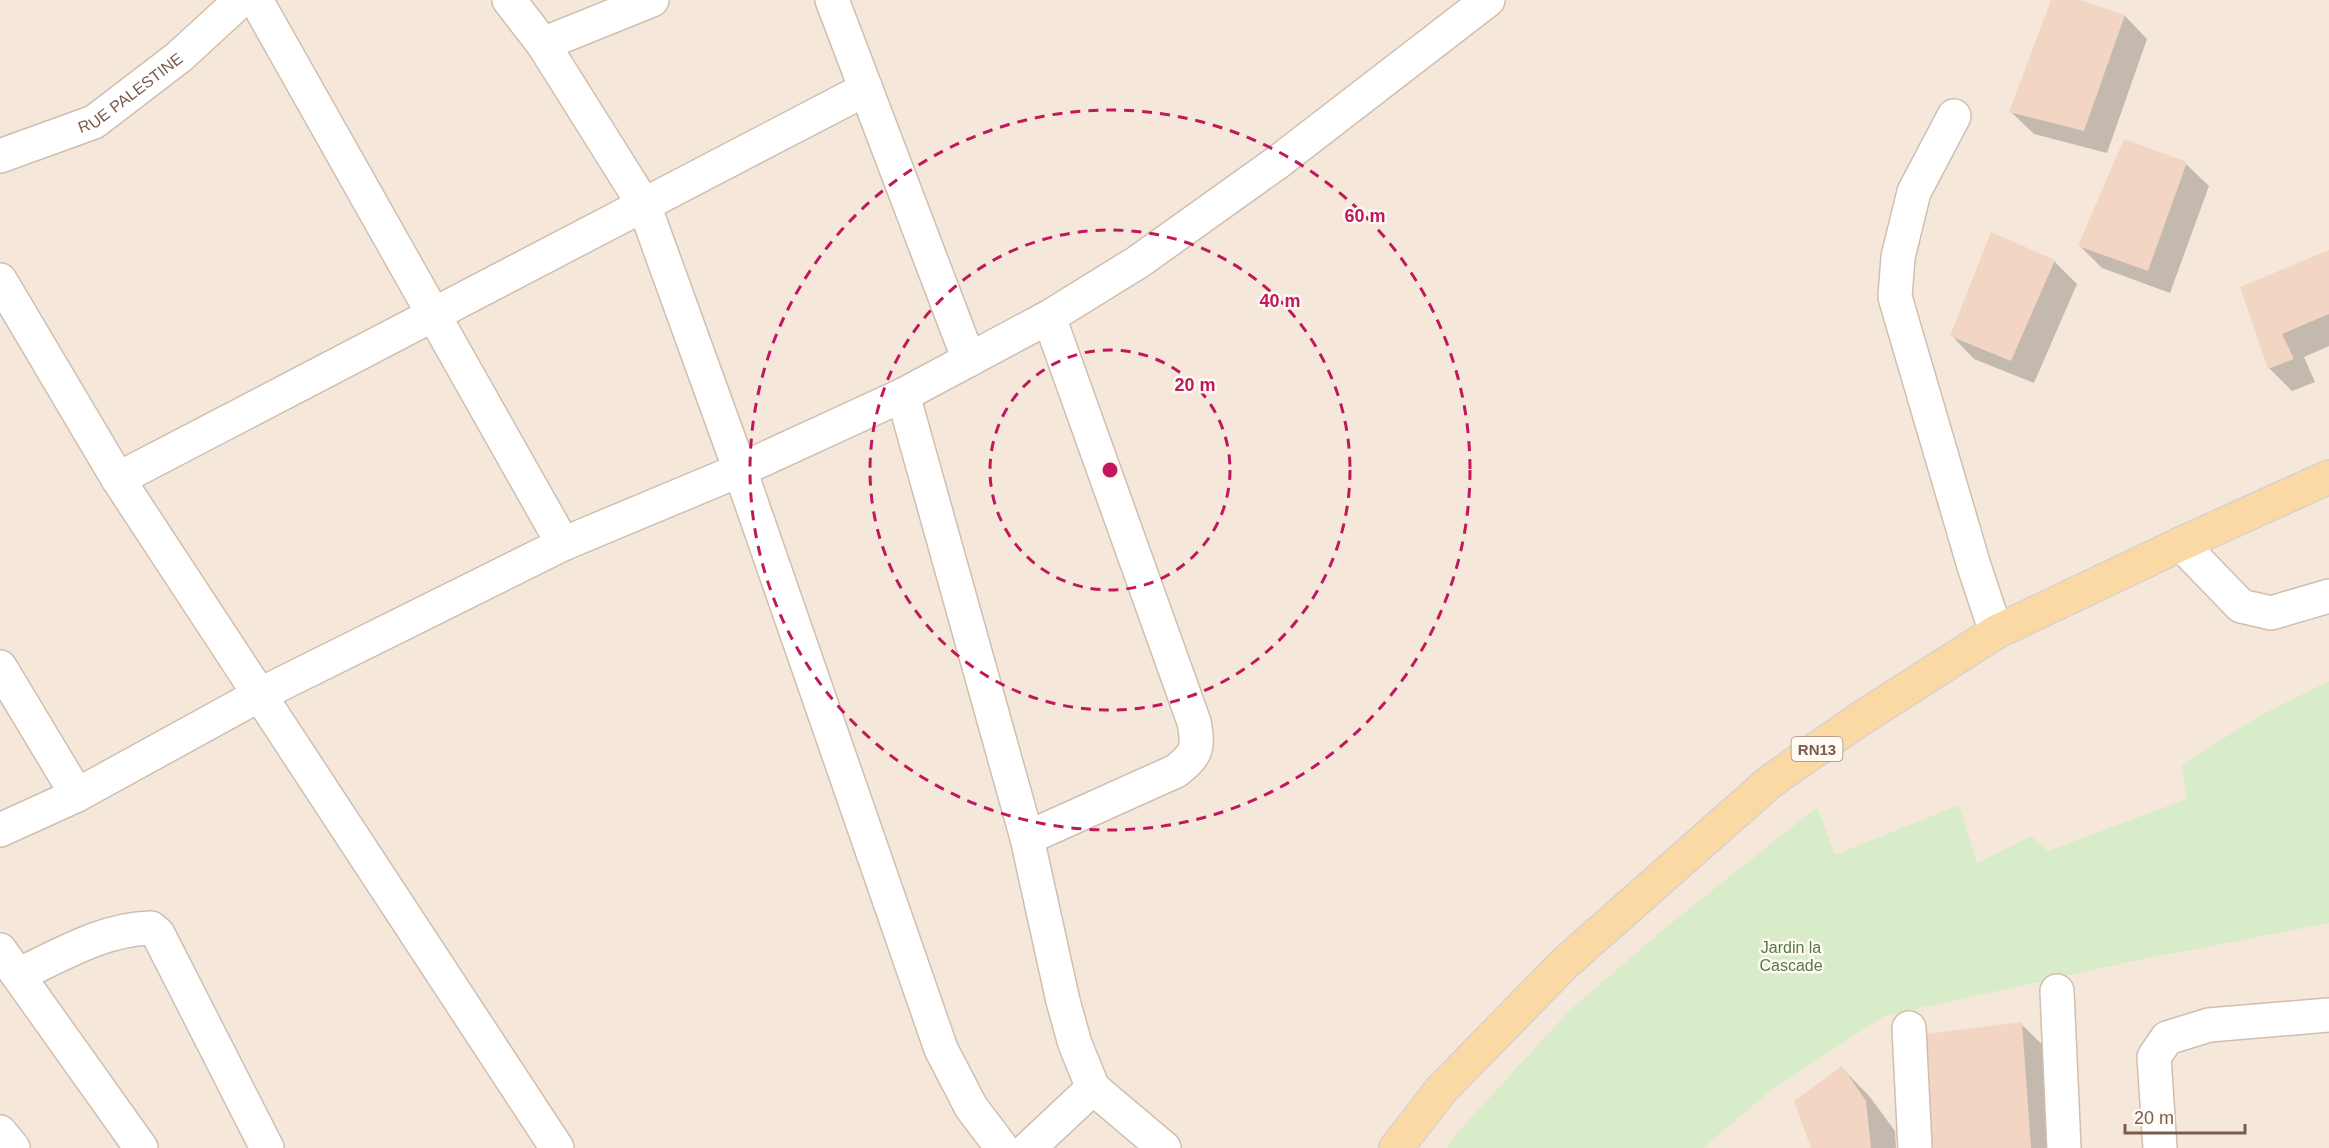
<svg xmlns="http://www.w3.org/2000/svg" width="2329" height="1148" font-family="Arial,sans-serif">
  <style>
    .residential { fill: #f5e8da }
    .green { fill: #d8ecc9 }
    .shadow { fill: #0003 }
    .building { fill: #f3d5c3 }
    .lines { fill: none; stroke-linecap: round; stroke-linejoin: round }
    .minor-casing { stroke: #d1beb0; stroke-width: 36 }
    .major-casing { stroke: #dad1cd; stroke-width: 36 }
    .minor { stroke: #fff; stroke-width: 33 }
    .major { stroke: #fbd9a5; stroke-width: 33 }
    .ring { fill: none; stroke: #c2185b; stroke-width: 3; stroke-dasharray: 10 8 }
    .labels { text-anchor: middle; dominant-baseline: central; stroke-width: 5; stroke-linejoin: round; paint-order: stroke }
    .shield { fill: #fffaf3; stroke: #a28b7f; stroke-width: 1.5 }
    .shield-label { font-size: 15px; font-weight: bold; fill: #7a5c4d }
    .street-label { font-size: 16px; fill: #7a5c4d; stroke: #fffaf3 }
    .park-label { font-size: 16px; fill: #537a41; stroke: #fffaf3 }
    .centre { fill: #c2185b; stroke: #fffaf3; stroke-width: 3 }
    .ring-label { font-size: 18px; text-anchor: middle; font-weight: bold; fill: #c2185b; stroke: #fffaf3; stroke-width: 5; stroke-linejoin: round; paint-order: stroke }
  </style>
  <rect width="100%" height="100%" fill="#fdf6ec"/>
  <!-- residential -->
  <path class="residential" d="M 0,0 L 2329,0 L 2329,1148 L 0,1148 Z"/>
  <!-- green -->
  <path class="green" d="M 2329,681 L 2329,923 L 2134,961 L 1884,1016 L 1771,1090 L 1703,1148 L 1447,1148 L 1457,1133 L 1569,1011 L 1665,928 L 1817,807 L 1835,855 L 1959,805 L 1977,863 L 2031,836 L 2048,851 L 2187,799 L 2182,765 L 2259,716 Z"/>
  <!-- shadow -->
  <path class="shadow" d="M 2053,0 L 2075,0 L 2125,16 L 2147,39 L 2107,153 L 2034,134 L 2011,112 Z
    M 2125,141 L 2186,164 L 2209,186 L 2170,293 L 2102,268 L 2080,246 Z
    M 2329,252 L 2329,346 L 2304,357 L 2315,382 L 2292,391 L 2269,368 L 2241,288 Z
    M 2054,261 L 2077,284 L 2034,383 L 1974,359 L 1952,336 Z
    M 2021,1024 L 2050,1052 L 2057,1148 L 1933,1148 Z
    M 1842,1068 L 1870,1097 L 1895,1131 L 1896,1148 L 1813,1148 Z"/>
  <!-- building -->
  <path class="building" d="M 2051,0 L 2080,0 L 2125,15 L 2084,131 L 2009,112 Z
    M 2124,139 L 2187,162 L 2148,271 L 2078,246 Z
    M 1991,232 L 2055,260 L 2011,361 L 1950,336 Z
    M 2329,250 L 2329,314 L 2282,334 L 2294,359 L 2268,369 L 2240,287 Z
    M 2022,1022 L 2031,1148 L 1932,1148 L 1926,1034 Z
    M 1842,1066 L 1866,1101 L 1871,1148 L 1811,1148 L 1794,1101 Z"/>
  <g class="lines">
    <defs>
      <g id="minor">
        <path d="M 256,0 L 563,544"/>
        <path d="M 509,0 L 543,44 L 644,205 L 740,470 L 941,1049 L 971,1107 L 1002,1148"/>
        <path d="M 832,0 L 969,360"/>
        <path d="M 543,44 L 652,0"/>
        <path d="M 1954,116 L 1914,192 L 1898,257 L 1895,297 L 1974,566 L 1996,632"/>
        <path id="s1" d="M 0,156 L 94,122 L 179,57 L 241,0"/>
        <path d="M 0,280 L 118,479 L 557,1148"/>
        <path d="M 903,395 L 1027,838 L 1063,1001 L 1075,1044 L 1093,1088 L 1164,1148"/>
        <path d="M 118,479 L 866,89"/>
        <path d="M 2181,544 L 2241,606 L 2271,613 L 2329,596"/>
        <path d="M 0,667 L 77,795"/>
        <path d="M 0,830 L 77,795 L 259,695 L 563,544 L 740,470 L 903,395 L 1049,317 L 1138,262 L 1278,162 L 1488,0"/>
        <path d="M 1027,838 L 1176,771 C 1197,754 1199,749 1194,722 L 1049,317"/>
        <path d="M 0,950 L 141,1148"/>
        <path d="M 18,975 C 61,955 103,929 151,928 L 158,934 L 267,1148"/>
        <path d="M 2057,991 L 2064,1148"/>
        <path d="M 1909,1028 L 1915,1148"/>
        <path d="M 0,1132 L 13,1148"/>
        <path d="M 1029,1148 L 1093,1088"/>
        <path d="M 2160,1148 L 2154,1057 L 2167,1038 L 2209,1025 L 2329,1015"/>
      </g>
      <path id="major" d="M 1396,1148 L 1442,1089 L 1565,963 L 1771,781 L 1857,721 L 1996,632 L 2181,544 L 2329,477"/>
    </defs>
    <!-- minor casing -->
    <use href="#minor" class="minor-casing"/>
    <!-- major casing -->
    <use href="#major" class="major-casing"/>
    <!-- minor -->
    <use href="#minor" class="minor"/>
    <!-- major -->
    <use href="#major" class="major"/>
  </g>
  <!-- distance rings -->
  <g class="ring">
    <circle cx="1110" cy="470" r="120"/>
    <circle cx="1110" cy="470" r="240"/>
    <circle cx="1110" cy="470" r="360"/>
  </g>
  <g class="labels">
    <!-- shield labels -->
    <rect class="shield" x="1791.5" y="737" width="51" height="24" rx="4.5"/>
    <g class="shield-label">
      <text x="1817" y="749">RN13</text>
    </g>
    <!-- street labels -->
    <g class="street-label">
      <text stroke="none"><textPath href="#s1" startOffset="146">RUE PALESTINE</textPath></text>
    </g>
    <!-- park labels -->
    <g class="park-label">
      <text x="1791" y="947">Jardin la<tspan x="1791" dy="18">Cascade</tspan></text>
    </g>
  </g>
  <circle cx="1110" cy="470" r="9" class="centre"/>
  <g class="ring-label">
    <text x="1365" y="222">60 m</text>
    <text x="1280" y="307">40 m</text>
    <text x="1195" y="391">20 m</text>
  </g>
  <!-- scale -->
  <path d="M2125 1124v9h120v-9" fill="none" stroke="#7a5c4d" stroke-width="3"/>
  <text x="2134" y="1124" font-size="18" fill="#7a5c4d" stroke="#fffaf3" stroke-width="4.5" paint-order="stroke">20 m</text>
</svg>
